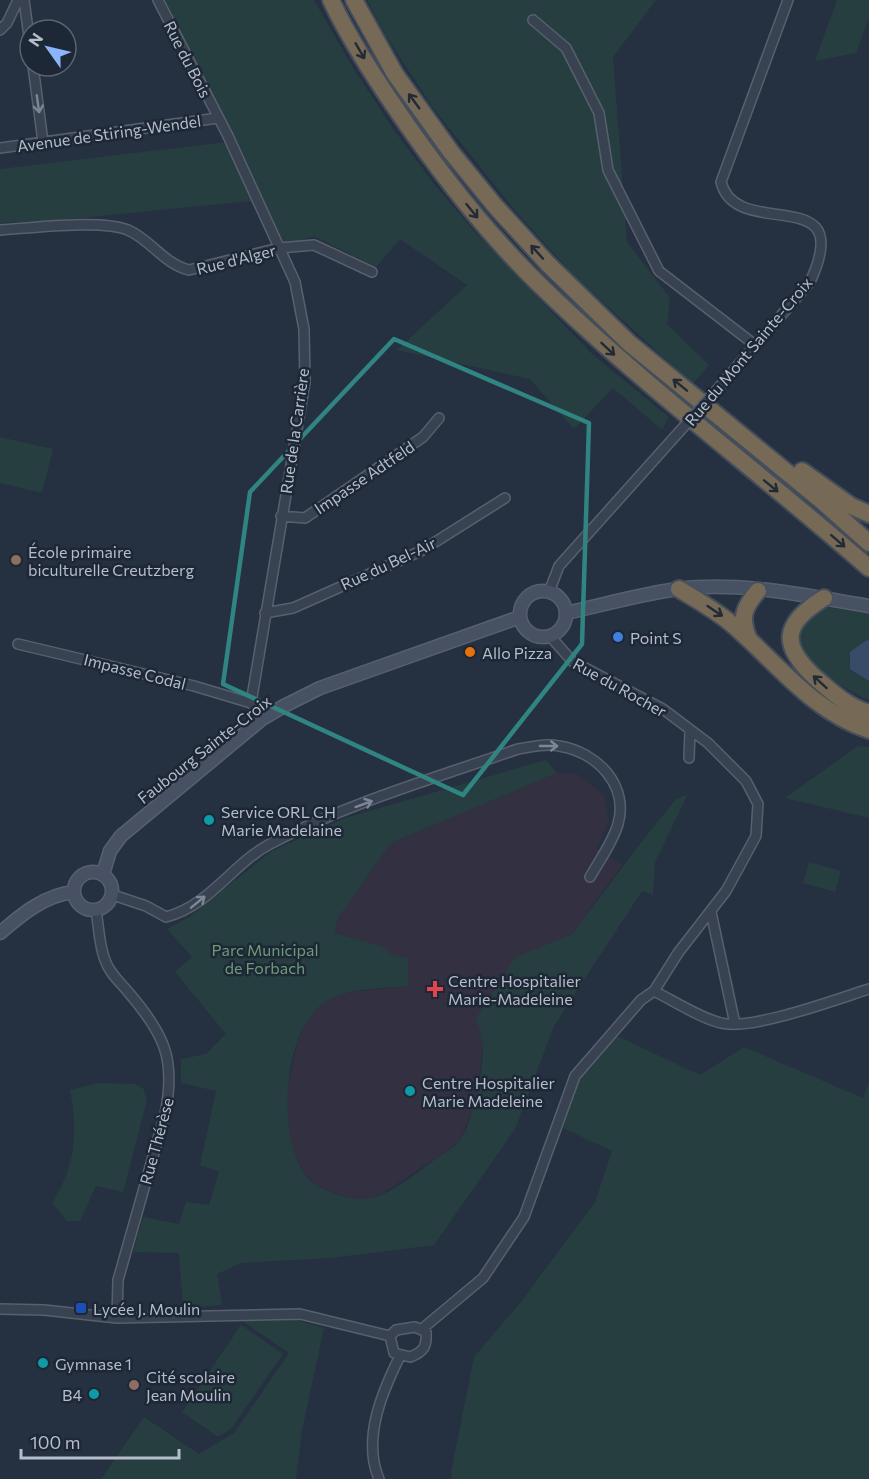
<svg xmlns="http://www.w3.org/2000/svg" width="869" height="1479" font-family="Commissioner,sans-serif">
  <style>
    .medical { fill: #333141 }
    .green { fill: #273e41 }
    .water { fill: #384b68 }
    .lines { fill: none; stroke-linecap: round; stroke-linejoin: round }
    .minor-casing { stroke: #57606e; stroke-width: 12 }
    .secondary-casing { stroke: #57606e; stroke-width: 15 }
    .motorway-casing { stroke: #444d5b; stroke-width: 20 }
    .minor { stroke: #394250; stroke-width: 9 }
    .secondary { stroke: #475163; stroke-width: 12 }
    .motorway { stroke: #766a56; stroke-width: 16 }
    .minor-bridge-casing { stroke: #57606e; stroke-width: 12; stroke-linecap: butt }
    .minor-bridge { stroke: #394250; stroke-width: 9 }
    .oneway { stroke: #222a37 }
    .oneway2 { stroke: #7d8694 }
    .marked { fill: none; stroke: #308481; stroke-width: 4.5; stroke-linejoin: round }
    .education-dot { fill: #8d6e63; stroke: #1e2735; stroke-width: 2 }
    .shop-dot { fill: #3f7fe0; stroke: #1e2735; stroke-width: 2 }
    .food-dot { fill: #e8710a; stroke: #1e2735; stroke-width: 2 }
    .culture-dot { fill: #0f9aa8; stroke: #1e2735; stroke-width: 2 }
    .health-dot { fill: #e0444e; stroke: #1e2735; stroke-width: 2 }
    .transit-dot { fill: #1a4fb4; stroke: #1e2735; stroke-width: 2 }
    .labels { text-anchor: middle; dominant-baseline: central; stroke-width: 5; stroke-linejoin: round; paint-order: stroke }
    .street-label { font-size: 16px; fill: #b5bdcb; stroke: #1e2735 }
    .poi-label { font-size: 16px; fill: #b5bdcb; stroke: #1e2735; text-anchor: start }
    .park-label { font-size: 16px; fill: #6c9c77; stroke: #1e2735 }
  </style>
  <rect width="100%" height="100%" fill="#253040"/>
  <!-- medical -->
  <path class="medical" d="M 557,773 L 576,773 L 604,795 L 609,821 L 597,848 L 622,865 L 572,934 L 515,959 L 477,1017 L 483,1044 L 476,1104 L 458,1143 L 383,1193 L 362,1200 L 339,1195 L 316,1185 L 304,1173 L 295,1155 L 290,1135 L 286,1096 L 298,1040 L 309,1017 L 323,1003 L 342,993 L 408,986 L 408,958 L 394,956 L 382,946 L 334,933 L 338,918 L 391,843 Z"/>
  <!-- green -->
  <path class="green" d="M 165,0 L 314,0 L 352,66 L 394,130 L 435,185 L 475,232 L 592,354 L 669,417 L 662,430 L 613,388 L 574,429 L 530,379 L 397,350 L 467,285 L 400,239 L 376,267 L 314,236 L 287,245 L 251,201 L 59,220 L 0,223 L 0,169 L 235,141 Z
    M 367,0 L 656,0 L 613,57 L 627,242 L 670,298 L 667,324 L 709,365 L 693,384 L 577,279 L 516,212 L 433,108 L 386,36 Z
    M 837,0 L 869,0 L 869,18 L 856,53 L 815,61 Z
    M 0,437 L 53,449 L 42,493 L 0,483 Z
    M 821,607 L 869,612 L 869,700 C 849,694 786,652 801,627 C 805,620 815,613 821,607 Z
    M 858,746 L 869,747 L 869,818 L 785,798 Z
    M 546,760 L 557,773 L 391,843 L 338,918 L 334,933 L 382,946 L 394,956 L 408,958 L 408,986 C 380,989 347,987 324,1003 C 282,1031 278,1132 303,1172 C 310,1183 321,1188 333,1193 C 341,1196 355,1200 364,1199 C 391,1196 417,1173 438,1157 C 444,1153 452,1149 457,1144 C 473,1128 484,1067 483,1044 C 482,1036 478,1026 476,1018 L 515,958 L 572,934 L 643,840 L 675,800 L 688,794 L 655,862 L 653,895 L 642,891 L 554,1026 L 515,1129 L 434,1245 L 330,1258 L 242,1263 L 217,1274 L 222,1305 L 183,1308 L 179,1253 L 133,1252 L 143,1217 L 179,1224 L 186,1202 L 209,1205 L 219,1172 L 200,1165 L 216,1091 L 181,1083 L 181,1059 L 206,1054 L 226,1034 L 175,972 L 192,957 L 167,929 L 189,917 L 272,851 L 345,818 Z
    M 809,862 L 841,871 L 835,892 L 803,883 Z
    M 617,1036 L 700,1075 L 744,1047 L 863,1098 L 869,1082 L 869,1479 L 452,1479 L 451,1472 L 474,1357 L 521,1302 L 595,1202 L 612,1151 L 563,1128 L 579,1078 Z
    M 99,1083 L 135,1084 L 143,1088 L 147,1100 L 123,1192 L 96,1186 L 80,1221 L 67,1221 L 52,1203 C 76,1166 78,1132 70,1090 Z
    M 292,1319 L 324,1328 L 302,1431 L 296,1479 L 101,1479 L 144,1417 L 199,1454 L 234,1433 L 289,1353 L 241,1320 Z
    M 241,1325 L 283,1354 L 231,1429 L 218,1437 L 182,1412 Z"/>
  <!-- water -->
  <path class="water" d="M 867,640 L 869,641 L 869,681 L 850,669 L 850,652 Z"/>
  <g class="lines">
    <defs>
      <path id="minor" d="M 24,0 L 30,44
        M 158,0 L 228,136 L 295,282 L 304,329 L 305,382 L 251,703 L 262,719
        M 533,20 L 566,48 L 599,113 L 608,170 L 659,271 L 755,345
        M 0,30 L 7,23 L 18,0
        M 33,66 L 43,142
        M 0,148 L 218,118
        M 0,230 C 31,228 102,219 128,230 C 151,240 164,264 189,270 L 279,248 L 314,245 L 372,272
        M 715,392 L 810,282 C 858,179 736,243 721,182 L 788,0
        M 281,516 L 305,518 L 423,437 L 439,418
        M 549,592 L 559,566 L 679,432
        M 265,613 L 293,608 L 421,551 L 505,498
        M 18,644 L 194,686 L 251,703
        M 689,758 L 690,730
        M 113,895 L 146,906 L 166,917 C 211,905 232,864 270,844 C 348,803 435,778 518,749 C 532,747 546,743 559,746 C 597,752 629,785 618,824 C 613,842 599,861 590,877
        M 96,911 C 99,927 99,945 105,960 C 109,973 121,983 129,993 C 165,1035 176,1060 165,1114 L 118,1280 L 117,1318
        M 711,912 L 735,1024
        M 654,991 C 674,1001 700,1018 721,1023 C 751,1031 837,999 869,989
        M 0,1309 L 44,1310 L 117,1318 L 300,1314 L 390,1336
        M 415,1327 L 426,1332 C 427,1346 424,1352 410,1357 L 394,1353 L 390,1336 L 396,1330 Z
        M 422,1329 L 483,1278 L 524,1217 L 575,1076 L 641,1000 L 654,991 L 678,953 L 726,891 L 756,836 L 758,804 L 746,781 L 708,743 L 663,709 L 572,661 L 550,636
        M 379,1479 C 362,1439 382,1392 400,1356"/>
      <path id="secondary" d="M520 614a23 23 0 1 1 46 0a23 23 0 1 1-46 0Z
        M 566,613 C 603,605 640,594 678,589 C 740,581 808,596 869,606
        M74 891a19 19 0 1 1 38 0a19 19 0 1 1-38 0Z
        M 103,874 L 110,851 L 121,836 L 262,719 L 284,706 L 320,688 L 520,617
        M 0,933 C 22,914 45,895 74,892"/>
      <path id="motorway" d="M 331,0 C 350,41 376,80 401,116 C 443,177 489,236 542,287 C 646,388 761,473 869,568
        M 354,0 L 395,74 L 451,152 L 495,206 L 548,264 L 629,343 L 822,501 L 869,543
        M 802,471 L 851,506 L 869,514
        M 679,589 C 697,600 717,611 733,625 C 776,662 813,712 869,730
        M 824,598 C 780,625 781,647 818,680 C 834,694 849,707 869,713
        M 748,637 C 740,617 744,607 758,591"/>
    </defs>
    <!-- minor casing -->
    <use href="#minor" class="minor-casing"/>
    <!-- secondary casing -->
    <use href="#secondary" class="secondary-casing"/>
    <!-- motorway casing -->
    <use href="#motorway" class="motorway-casing"/>
    <!-- minor -->
    <use href="#minor" class="minor"/>
    <!-- secondary -->
    <use href="#secondary" class="secondary"/>
    <!-- motorway -->
    <use href="#motorway" class="motorway"/>
    <defs>
      <path id="minor-bridge" d="M 679,432 L 715,392"/>
    </defs>
    <!-- minor-bridge casing -->
    <use href="#minor-bridge" class="minor-bridge-casing"/>
    <!-- minor-bridge -->
    <use href="#minor-bridge" class="minor-bridge"/>
  </g>
  <!-- one-way arrows -->
  <defs><path id="oneway-shaft" d="M-6 0H5M1.5-3L5.5 0L1.5 3" fill="none" stroke-width="1.6" stroke-linecap="round" stroke-linejoin="round" transform="scale(1.5)"/></defs>
  <g class="oneway">
    <use href="#oneway-shaft" transform="translate(360 51) rotate(60)"/>
    <use href="#oneway-shaft" transform="translate(414 101) rotate(-126)"/>
    <use href="#oneway-shaft" transform="translate(472 211) rotate(51)"/>
    <use href="#oneway-shaft" transform="translate(537 252) rotate(-132)"/>
    <use href="#oneway-shaft" transform="translate(608 349) rotate(43)"/>
    <use href="#oneway-shaft" transform="translate(680 385) rotate(-141)"/>
    <use href="#oneway-shaft" transform="translate(771 486) rotate(39)"/>
    <use href="#oneway-shaft" transform="translate(838 541) rotate(41)"/>
    <use href="#oneway-shaft" transform="translate(715 611) rotate(34)"/>
    <use href="#oneway-shaft" transform="translate(820 682) rotate(-138)"/>
  </g>
  <g class="oneway2">
    <use href="#oneway-shaft" transform="translate(38 104) rotate(82)"/>
    <use href="#oneway-shaft" transform="translate(549 746)"/>
    <use href="#oneway-shaft" transform="translate(364 804) rotate(-20)"/>
    <use href="#oneway-shaft" transform="translate(198 902) rotate(-39)"/>
  </g>
  <!-- marked area -->
  <path class="marked" d="M 394,339 L 589,423 L 582,644 L 463,795 L 223,684 L 250,492 Z"/>
  <!-- markers -->
  <g class="education-dot">
    <circle cx="16" cy="560" r="6"/>
    <circle cx="134" cy="1385" r="6"/>
  </g>
  <circle class="shop-dot" cx="618" cy="637" r="6"/>
  <circle class="food-dot" cx="470" cy="652" r="6"/>
  <g class="culture-dot">
    <circle cx="209" cy="820" r="6"/>
    <circle cx="410" cy="1091" r="6"/>
    <circle cx="43" cy="1363" r="6"/>
    <circle cx="94" cy="1394" r="6"/>
  </g>
  <path class="health-dot" d="M432 980h6v6h6v6h-6v6h-6v-6h-6v-6h6z"/>
  <rect class="transit-dot" x="75" y="1302" width="12" height="12" rx="3"/>
  <g class="labels">
    <!-- street labels -->
    <g class="street-label">
      <text transform="translate(188 59) rotate(63)">Rue du Bois</text>
      <text transform="translate(109 133) rotate(-8)">Avenue de Stiring-Wendel</text>
      <text transform="translate(236 259) rotate(-14)">Rue d'Alger</text>
      <text transform="translate(748 351) rotate(-50)">Rue du Mont Sainte-Croix</text>
      <text transform="translate(294 431) rotate(-82)">Rue de la Carrière</text>
      <text transform="translate(364 477) rotate(-34)">Impasse Adtfeld</text>
      <text transform="translate(388 563) rotate(-25)">Rue du Bel-Air</text>
      <text transform="translate(135 671) rotate(14)">Impasse Codal</text>
      <text transform="translate(620 687) rotate(29)">Rue du Rocher</text>
      <text transform="translate(204 749) rotate(-38)">Faubourg Sainte-Croix</text>
      <text transform="translate(156 1141) rotate(-75)">Rue Thérèse</text>
    </g>
    <!-- poi labels -->
    <g class="poi-label">
      <text x="28" y="551">École primaire<tspan x="28" dy="18">biculturelle Creutzberg</tspan></text>
      <text x="630" y="637">Point S</text>
      <text x="482" y="652">Allo Pizza</text>
      <text x="221" y="811">Service ORL CH<tspan x="221" dy="18">Marie Madelaine</tspan></text>
      <text x="448" y="980">Centre Hospitalier<tspan x="448" dy="18">Marie-Madeleine</tspan></text>
      <text x="422" y="1082">Centre Hospitalier<tspan x="422" dy="18">Marie Madeleine</tspan></text>
      <text x="93" y="1308">Lycée J. Moulin</text>
      <text x="55" y="1363">Gymnase 1</text>
      <text x="146" y="1376">Cité scolaire<tspan x="146" dy="18">Jean Moulin</tspan></text>
      <text x="82" y="1394" text-anchor="end">B4</text>
    </g>
    <!-- park labels -->
    <g class="park-label">
      <text x="265" y="949">Parc Municipal<tspan x="265" dy="18">de Forbach</tspan></text>
    </g>
  </g>
  <!-- north arrow -->
  <g transform="translate(48 48) rotate(304)"><circle r="28" fill="#1e2735" stroke="#5a6371" stroke-width="1.5"/>
  <path d="M0-4.5L10 22L0 15L-10 22Z" fill="#8bb5fa"/>
  <text y="-9" font-size="16" font-weight="bold" text-anchor="middle" fill="#b5bdcb">N</text>
  </g>
  <!-- scale -->
  <path d="M21 1449v9h158v-9" fill="none" stroke="#b5bdcb" stroke-width="3"/>
  <text x="30" y="1449" font-size="18" fill="#b5bdcb" stroke="#1e2735" stroke-width="4.5" paint-order="stroke">100 m</text>
</svg>
